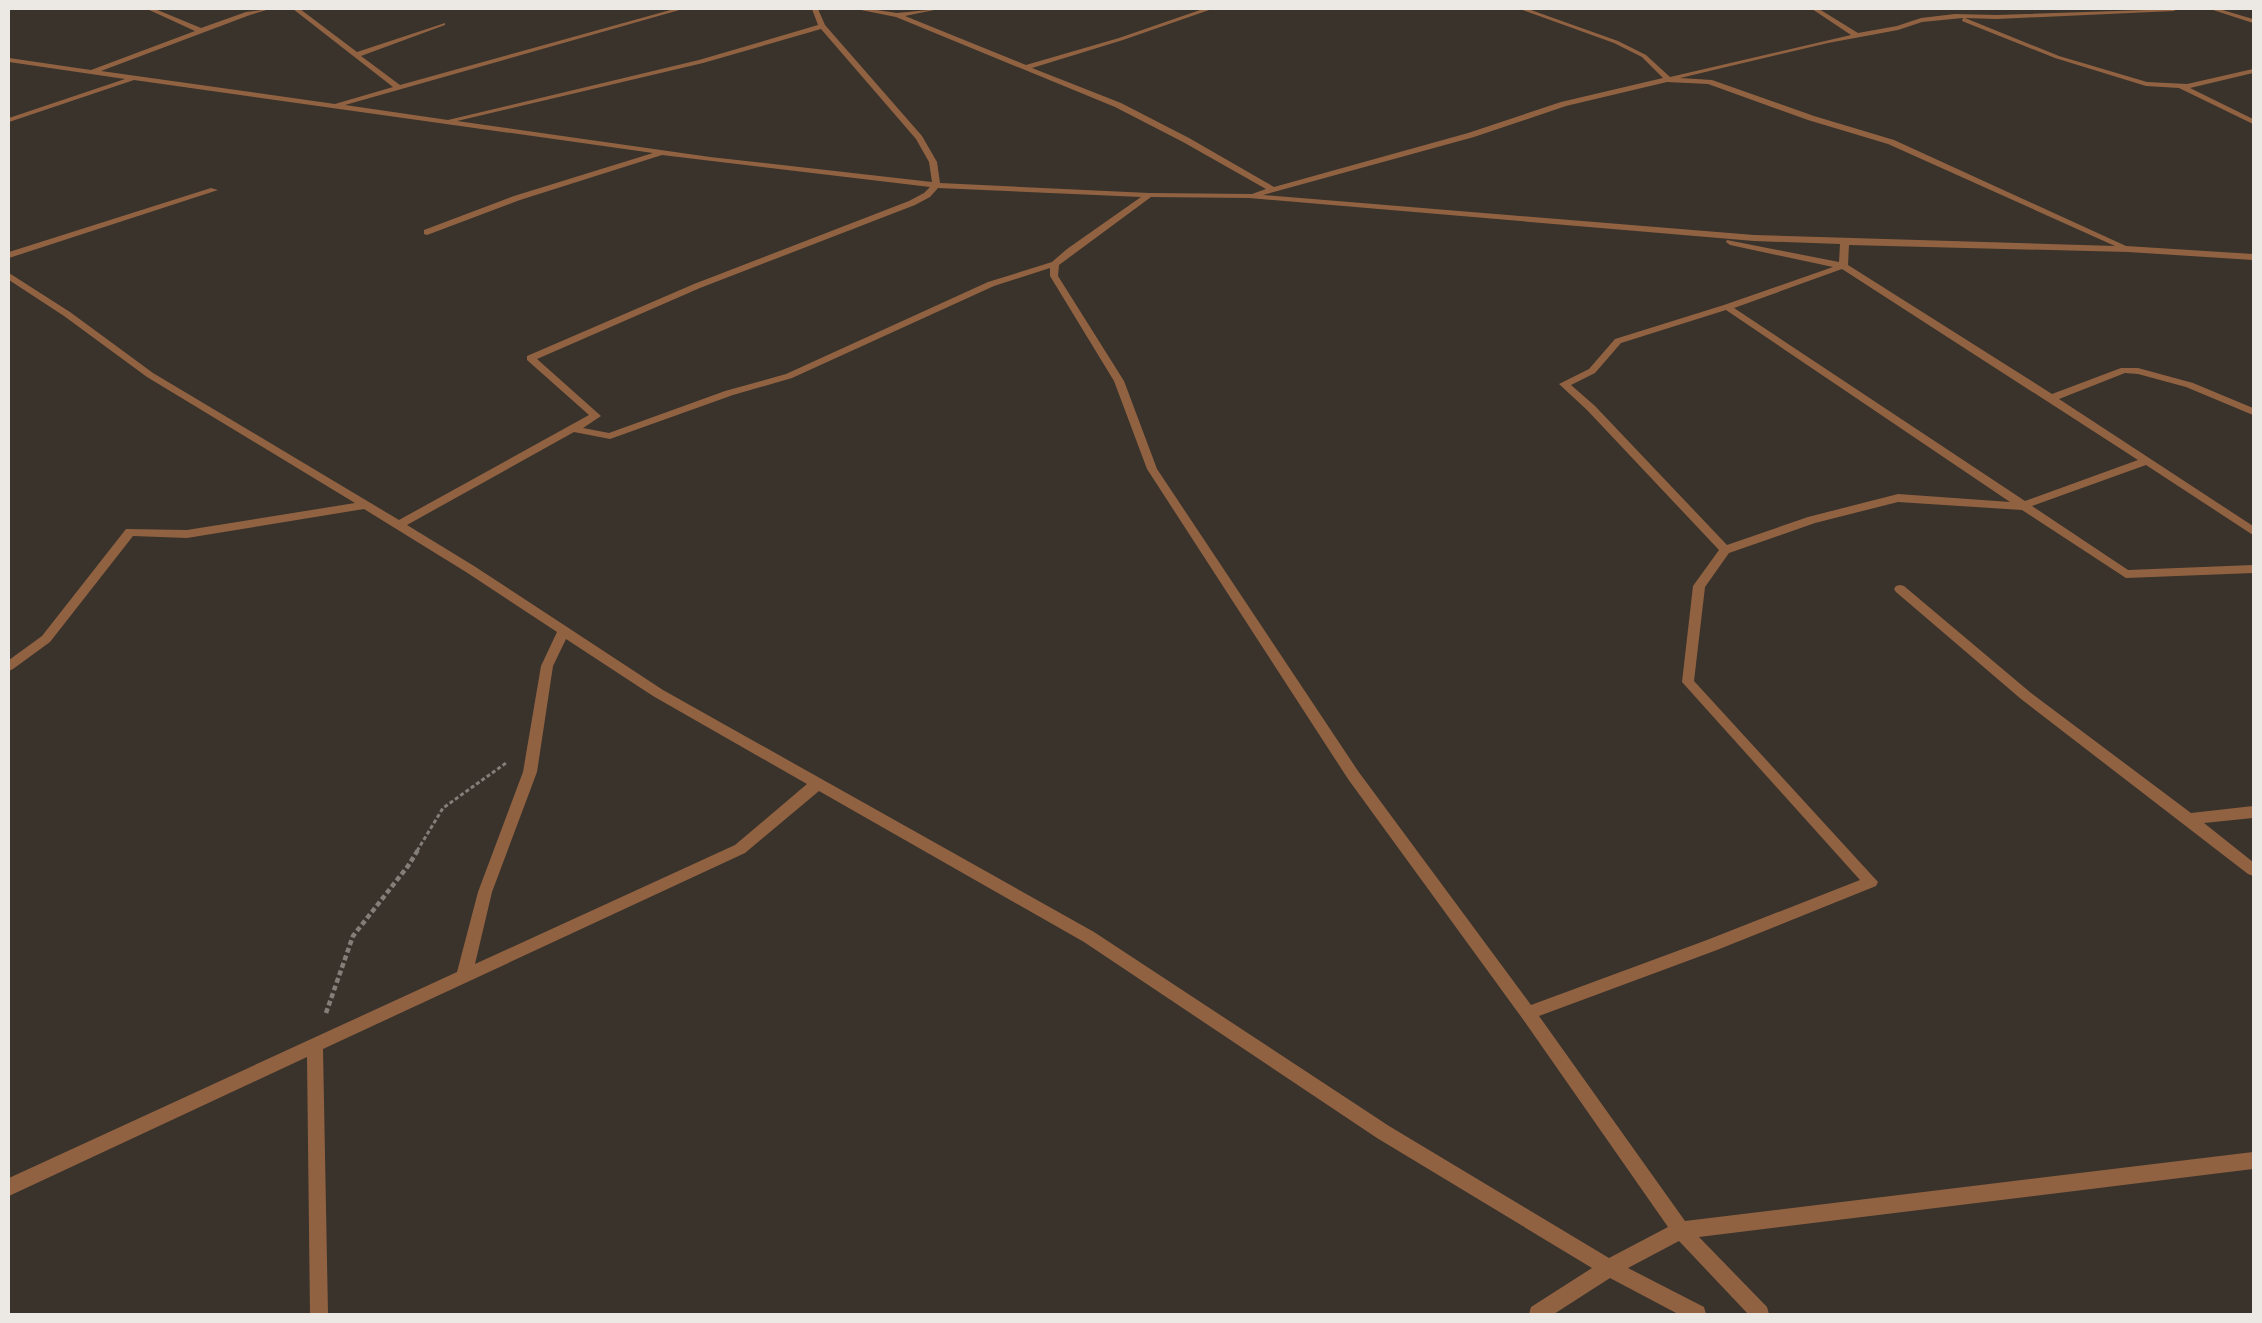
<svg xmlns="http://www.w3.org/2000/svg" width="2262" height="1323" font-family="'Archivo Narrow',sans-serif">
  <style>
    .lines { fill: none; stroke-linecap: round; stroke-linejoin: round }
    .path-far1 { stroke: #837e78; stroke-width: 3; stroke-dasharray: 4 2.5; stroke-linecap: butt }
    .path { stroke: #837e78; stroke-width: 4.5; stroke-dasharray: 5 3; stroke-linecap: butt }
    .minor { fill: #916241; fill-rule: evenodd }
  </style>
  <rect width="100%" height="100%" fill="#39332c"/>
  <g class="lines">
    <!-- path-far1 -->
    <path class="path-far1" d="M 417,851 L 443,808 L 506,763"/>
    <!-- path -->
    <path class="path" d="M 326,1013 L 353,936 L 408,866 L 418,850"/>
    <!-- minor -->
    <path class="minor" d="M 147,9 L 155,9 L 201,28 L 246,12 L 270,9 L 250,15 L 101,71 L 335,104 L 393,87 L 293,9 L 300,9 L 357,52 L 445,23 L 445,25 L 361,56 L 400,85 L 674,9 L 683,9 L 345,105 L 448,120 L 699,60 L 818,25 L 812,9 L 818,9 L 825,25 L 922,136 L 937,162 L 940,183 L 1149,193 L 1252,194 L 1266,189 L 1183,142 L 1115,107 L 896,17 L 856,9 L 870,9 L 897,13 L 939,9 L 905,16 L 1026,65 L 1119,38 L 1203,9 L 1212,9 L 1123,40 L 1032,68 L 1121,103 L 1189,138 L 1274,187 L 1468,133 L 1561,102 L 1663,78 L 1642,57 L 1614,43 L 1520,9 L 1528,9 L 1618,41 L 1646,55 L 1670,77 L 1851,35 L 1812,9 L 1819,9 L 1858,33 L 1897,26 L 1921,18 L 1955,14 L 1997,15 L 2177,9 L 2174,11 L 1997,19 L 1965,18 L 2059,56 L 2147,82 L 2187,84 L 2253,69 L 2253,73 L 2190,88 L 2253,119 L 2253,124 L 2179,88 L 2146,86 L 2055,58 L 1962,21 L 1963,18 L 1922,22 L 1898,30 L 1828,43 L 1680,78 L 1712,80 L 1814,116 L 1894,140 L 2126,246 L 2253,254 L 2253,260 L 2128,252 L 1849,245 L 1848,265 L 2052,394 L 2121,368 L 2138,368 L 2193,383 L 2253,408 L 2253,415 L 2186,387 L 2138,374 L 2125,373 L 2059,399 L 2253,526 L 2253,535 L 2146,465 L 2032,506 L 2128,570 L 2253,565 L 2253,573 L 2126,578 L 2022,510 L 1898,502 L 1815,523 L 1729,553 L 1705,587 L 1694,681 L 1878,882 L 1876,886 L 1717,950 L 1539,1016 L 1685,1221 L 2253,1152 L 2253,1169 L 1699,1237 L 1767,1307 L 1769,1314 L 1748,1314 L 1679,1241 L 1628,1268 L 1704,1307 L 1706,1314 L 1678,1314 L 1610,1278 L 1554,1314 L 1529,1314 L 1531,1307 L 1592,1268 L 1377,1138 L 1084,942 L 819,791 L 745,853 L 323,1049 L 328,1314 L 310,1314 L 307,1057 L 9,1196 L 9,1178 L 457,972 L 478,892 L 523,772 L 541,666 L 557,632 L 466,572 L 364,509 L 187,538 L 133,536 L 50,642 L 13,669 L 9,671 L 9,660 L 42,636 L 126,529 L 187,530 L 355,503 L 147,377 L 64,316 L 9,280 L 9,273 L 70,312 L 153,373 L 399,520 L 589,415 L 527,360 L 527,356 L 694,284 L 909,201 L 924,193 L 930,187 L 662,155 L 520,200 L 427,235 L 424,234 L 424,230 L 514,196 L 653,153 L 134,80 L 9,122 L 9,118 L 125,79 L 9,62 L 9,58 L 91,70 L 195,31 ZM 821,29 L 916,139 L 929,162 L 932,182 L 710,157 L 457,121 L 703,63 ZM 1667,82 L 1708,84 L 1808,120 L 1888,144 L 2115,246 L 1754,235 L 1263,195 L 1474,137 L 1566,106 ZM 938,188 L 1141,197 L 1067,249 L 1052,262 L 988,282 L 786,374 L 725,391 L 609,433 L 583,428 L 601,416 L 537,359 L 700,288 L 915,205 L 930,197 ZM 1151,197 L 1249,198 L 1754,241 L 1840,244 L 1839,262 L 1727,240 L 1726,242 L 1730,245 L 1833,267 L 1724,305 L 1615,339 L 1589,369 L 1559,384 L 1587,410 L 1719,550 L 1693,586 L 1682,682 L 1860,880 L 1707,940 L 1531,1005 L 1358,771 L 1157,469 L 1124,381 L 1058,276 L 1059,265 ZM 1050,268 L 1050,276 L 1114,381 L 1147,469 L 1348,779 L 1522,1018 L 1668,1227 L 1609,1258 L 1389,1126 L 1094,932 L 663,690 L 474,566 L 407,525 L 574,432 L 610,439 L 733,395 L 792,378 L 994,286 ZM 1842,269 L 2138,460 L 2025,501 L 1734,308 ZM 1726,310 L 2010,502 L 1898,494 L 1808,517 L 1727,545 L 1595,406 L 1571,385 L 1595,373 L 1621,343 ZM 566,639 L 653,696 L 807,784 L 735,845 L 475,964 L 492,892 L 537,772 L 553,666 Z
      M 2210,9 L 2219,9 L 2253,19 L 2253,23 Z
      M 211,188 L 218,190 L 9,258 L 9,252 Z
      M 1900,585 L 1904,586 L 2031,693 L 2191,813 L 2253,806 L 2253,818 L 2204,823 L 2253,862 L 2253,876 L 2248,874 L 2021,699 L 1896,592 L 1894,589 L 1896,586 Z"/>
  </g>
  <!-- border -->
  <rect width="2262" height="1323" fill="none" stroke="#ece8e4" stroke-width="20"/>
</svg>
